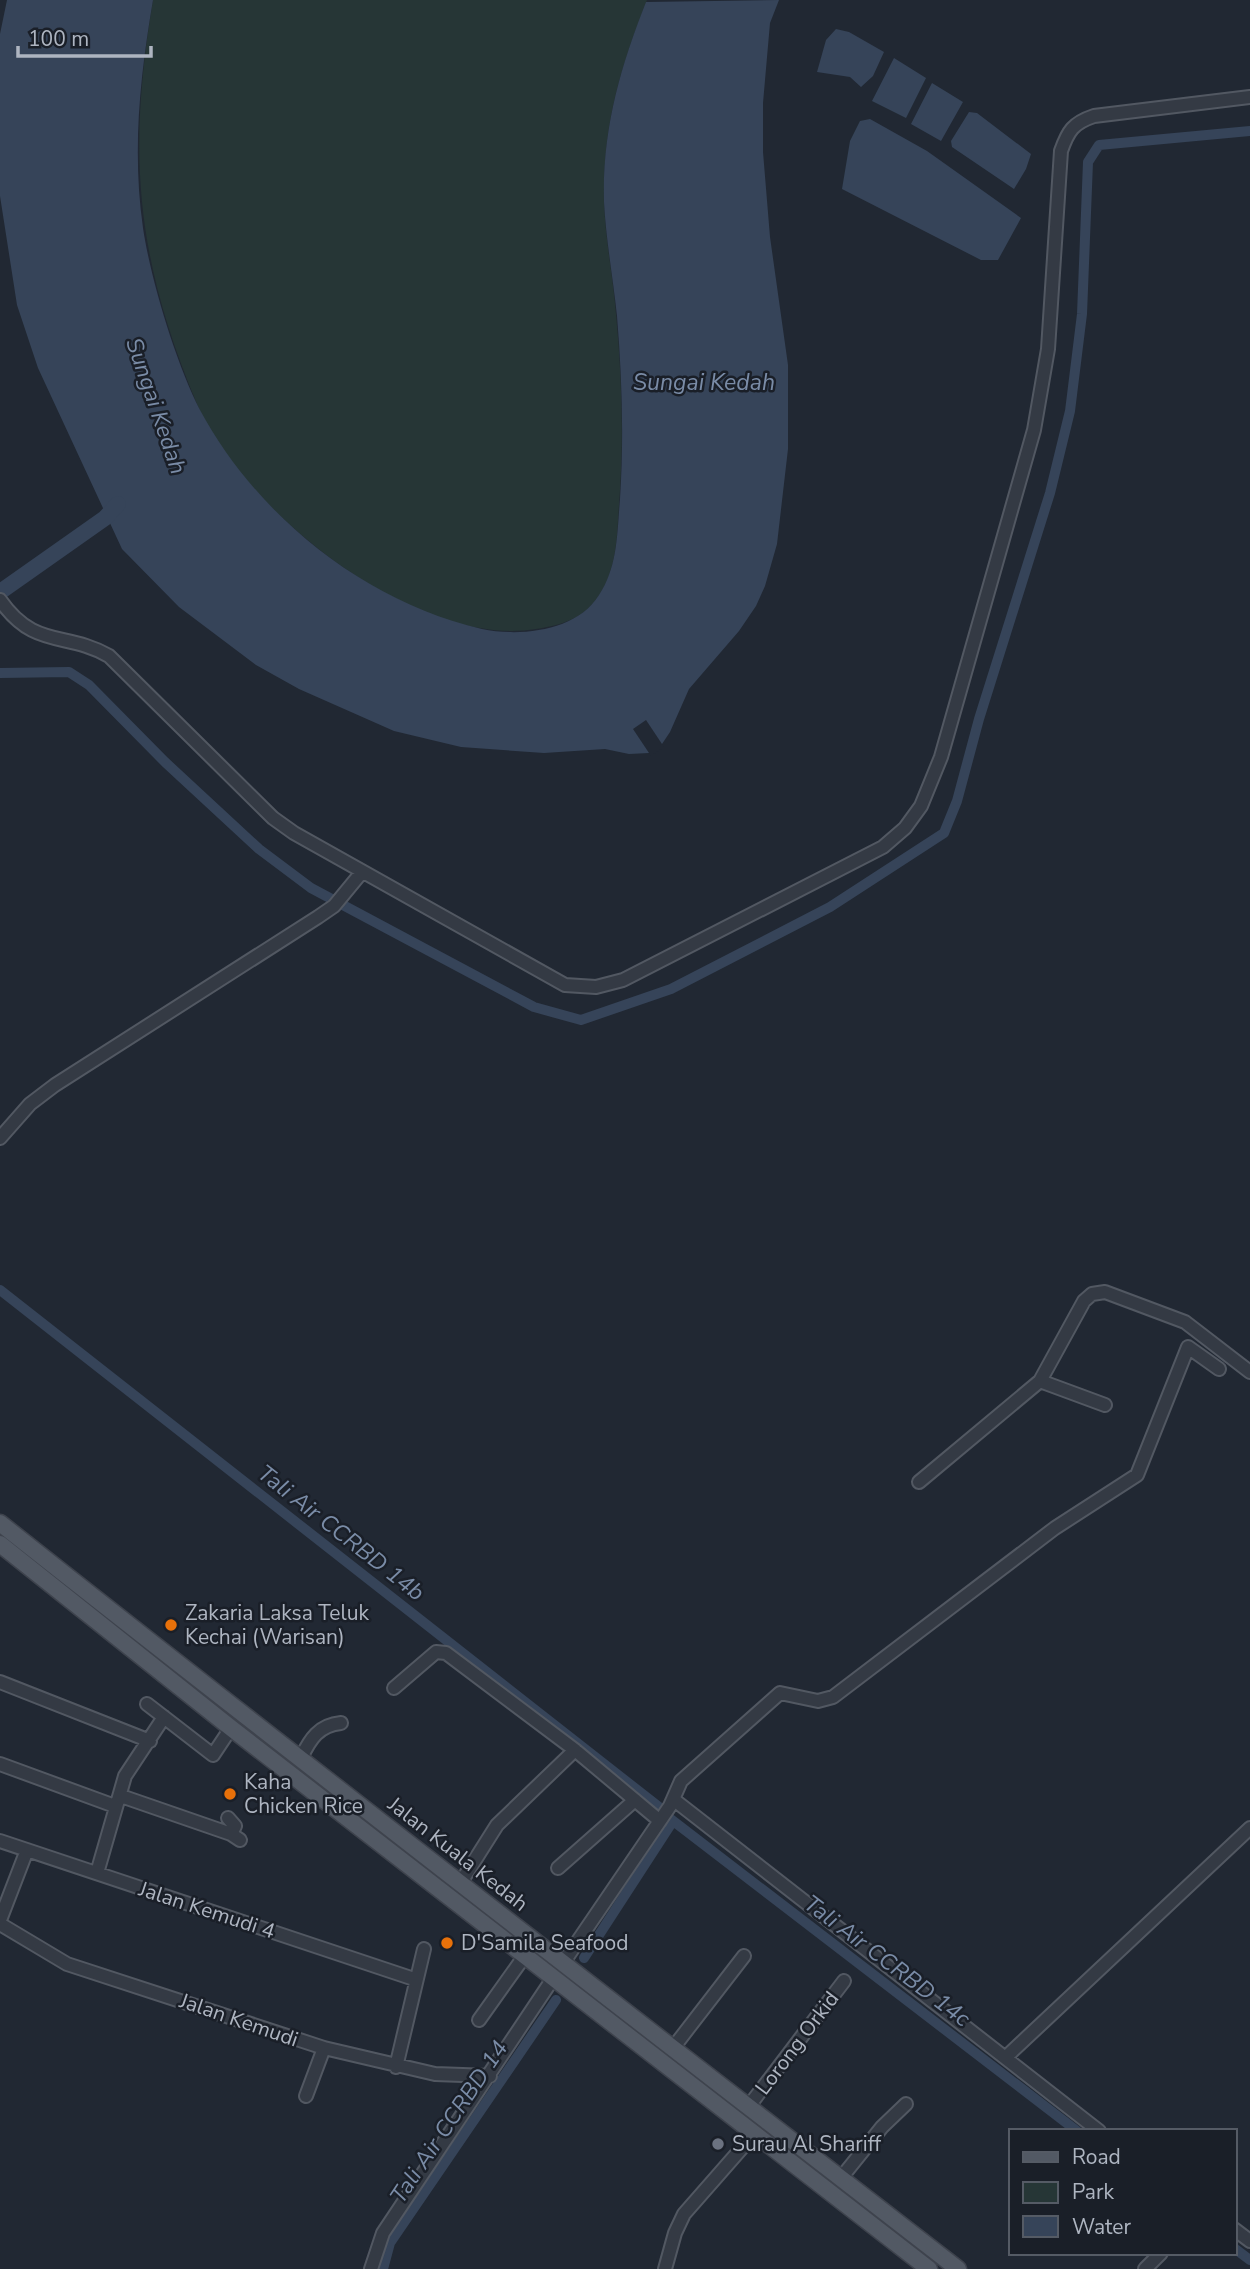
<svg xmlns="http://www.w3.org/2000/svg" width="1250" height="2269" font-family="'Nunito Sans',sans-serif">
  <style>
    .green { fill: #263636 }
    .water { fill: #364459 }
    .pier { fill: #212833 }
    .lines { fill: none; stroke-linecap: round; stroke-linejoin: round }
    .canal { stroke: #364459; stroke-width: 10 }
    .river { stroke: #364459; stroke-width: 16 }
    .minor-casing { stroke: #525862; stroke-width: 16 }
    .major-casing { stroke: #3e434d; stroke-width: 19 }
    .minor { stroke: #343a44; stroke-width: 12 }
    .major { stroke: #525964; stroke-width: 16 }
    .food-dot { fill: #e8710a; stroke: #1a1f28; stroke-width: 2.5 }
    .worship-dot { fill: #6b7280; stroke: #1a1f28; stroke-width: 2.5 }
    .labels { text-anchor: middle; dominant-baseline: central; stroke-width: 5; stroke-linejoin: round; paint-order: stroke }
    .poi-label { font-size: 21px; fill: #aeb5c1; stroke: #1a1f28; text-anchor: start }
    .street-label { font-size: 21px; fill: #aeb5c1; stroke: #1a1f28 }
    .water-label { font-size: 23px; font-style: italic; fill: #7a8ca7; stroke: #1a1f28 }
  </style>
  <rect width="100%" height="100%" fill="#212833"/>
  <!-- green -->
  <path class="green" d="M 153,0 L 647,0 C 620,69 603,125 604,200 C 605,238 613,276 616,314 C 622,378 624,442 619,505 C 617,536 617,567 600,594 C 585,618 563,625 536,629 C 416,649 242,510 197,404 C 136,258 127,155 153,0 Z"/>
  <!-- water -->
  <path class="water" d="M 7,0 L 153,0 C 140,76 132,151 143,228 C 151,281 176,363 200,410 C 257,516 365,602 482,629 C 521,637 577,631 599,595 C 618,566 617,533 620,499 C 624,438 622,377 617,316 C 613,278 606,240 604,202 C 602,130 620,68 646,2 L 779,0 L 770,23 L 763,103 L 763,152 L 770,237 L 788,365 L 788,449 L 777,544 L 765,586 L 756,606 L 739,631 L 689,689 L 670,732 L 662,744 L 649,753 L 629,754 L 605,749 L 544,753 L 461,747 L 394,731 L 299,689 L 256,665 L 179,607 L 122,549 L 38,368 L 17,305 L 0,196 L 0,34 Z
    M 836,29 L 849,32 L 884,52 L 873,76 L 861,87 L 850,77 L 817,72 L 826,40 Z
    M 894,58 L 926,78 L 906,118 L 872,101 Z
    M 932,83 L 963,102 L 941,141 L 911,124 Z
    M 969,112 L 977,113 L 1031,154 L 1026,169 L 1014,189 L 952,147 L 951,141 Z
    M 870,119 L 927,151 L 1021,218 L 998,260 L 981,260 L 842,189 L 850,141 L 860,121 Z"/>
  <!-- pier -->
  <path class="pier" d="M 646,720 L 664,747 L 651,756 L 633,729 Z"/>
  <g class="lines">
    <!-- canal -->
    <path class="canal" d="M 0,673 L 69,672 L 89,685 L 165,762 L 259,849 L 311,888 L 534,1007 L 581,1020 L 671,989 L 830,907 L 944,833 L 957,801 L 979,719 L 1050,493 L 1070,411 L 1082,314 L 1088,162 L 1099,145 L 1250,131
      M 0,1290 L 659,1807
      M 668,1817 L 1077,2131
      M 584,1958 L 673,1821
      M 1234,2248 L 1250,2260
      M 383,2269 L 390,2243 L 556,2000"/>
    <!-- river -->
    <path class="river" d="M 0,592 L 105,518 L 118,504"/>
    <defs>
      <path id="minor" d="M 0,600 C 35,650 66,631 109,656 L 273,818 L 294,833 L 565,985 L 596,987 L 623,980 L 883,847 L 905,828 L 921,806 L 941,757 L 1034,430 L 1048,349 L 1061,151 C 1068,131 1073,123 1094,116 L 1250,97
        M 0,1138 L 30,1104 L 55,1085 L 318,917 L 334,906 L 362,872
        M 1040,1381 L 1105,1405
        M 919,1482 L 1040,1381 L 1084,1301 L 1092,1294 L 1105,1292 L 1185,1322 L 1250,1372
        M 0,1682 L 150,1741
        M 394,1688 L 436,1652 L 446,1653 L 575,1750 L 660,1821
        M 147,1704 L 213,1755 L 231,1728
        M 301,1758 C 310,1739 319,1725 341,1723
        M 0,1764 L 112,1805
        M 121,1796 L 231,1834 L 240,1840
        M 673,1799 L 1099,2131
        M 228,1818 L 235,1826 L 231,1834
        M 0,1841 L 414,1979
        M 558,1868 L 635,1800
        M 97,1873 L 125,1776 L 164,1717
        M 461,1882 L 497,1825 L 575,1750
        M 0,1920 L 27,1850
        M 0,1924 L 67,1964 L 324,2048 L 435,2074 L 490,2076
        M 563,1963 L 670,1806 L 681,1781 L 780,1693 L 818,1701 L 833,1697 L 1055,1528 L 1137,1475 L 1188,1347 L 1219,1369
        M 479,2020 L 526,1954
        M 673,2048 L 744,1956
        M 1006,2057 L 1250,1828
        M 396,2067 L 424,1949
        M 306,2096 L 324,2048
        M 749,2106 L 844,1981
        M 841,2178 L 882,2127 L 906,2104
        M 1234,2229 L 1250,2241
        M 371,2269 L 383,2233 L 554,1977
        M 665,2269 L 675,2233 L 684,2214 L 755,2133
        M 1145,2269 L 1161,2253"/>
      <path id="major" d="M 0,1523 C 317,1774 638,2021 958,2269
        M 0,1544 L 231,1728 L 929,2269"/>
    </defs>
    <!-- minor casing -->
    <use href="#minor" class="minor-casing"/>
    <!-- major casing -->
    <use href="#major" class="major-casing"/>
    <!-- minor -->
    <use href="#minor" class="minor"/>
    <!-- major -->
    <use href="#major" class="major"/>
  </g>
  <!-- markers -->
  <g class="food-dot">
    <circle cx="171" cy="1625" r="7"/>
    <circle cx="230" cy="1794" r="7"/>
    <circle cx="447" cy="1943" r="7"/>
  </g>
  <circle class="worship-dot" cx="718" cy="2144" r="7"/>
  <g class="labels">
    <!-- poi labels -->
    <g class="poi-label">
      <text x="185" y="1613">Zakaria Laksa Teluk<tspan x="185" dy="24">Kechai (Warisan)</tspan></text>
      <text x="244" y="1782">Kaha<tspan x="244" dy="24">Chicken Rice</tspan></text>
      <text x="461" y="1943">D'Samila Seafood</text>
      <text x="732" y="2144">Surau Al Shariff</text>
    </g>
    <!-- street labels -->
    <g class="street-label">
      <text transform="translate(458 1854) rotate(38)">Jalan Kuala Kedah</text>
      <text transform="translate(207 1910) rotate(18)">Jalan Kemudi 4</text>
      <text transform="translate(239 2020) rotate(19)">Jalan Kemudi</text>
      <text transform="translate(797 2043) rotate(-53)">Lorong Orkid</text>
    </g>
    <!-- water labels -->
    <g class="water-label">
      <text x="704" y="382">Sungai Kedah</text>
      <text transform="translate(156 406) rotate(71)">Sungai Kedah</text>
      <text transform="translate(341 1533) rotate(38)">Tali Air CCRBD 14b</text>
      <text transform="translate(887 1961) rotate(37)">Tali Air CCRBD 14c</text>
      <text transform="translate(449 2122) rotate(-56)">Tali Air CCRBD 14</text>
    </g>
  </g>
  <!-- legend -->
  <rect x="1009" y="2129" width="228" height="126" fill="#1a1f28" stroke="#555b65" stroke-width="2"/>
  <rect x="1023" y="2152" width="35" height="10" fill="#525964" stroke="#555b65" stroke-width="2"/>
  <text x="1072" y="2164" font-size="21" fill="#aeb5c1">Road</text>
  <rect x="1023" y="2182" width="35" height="21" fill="#263636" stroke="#555b65" stroke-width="2"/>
  <text x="1072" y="2199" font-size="21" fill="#aeb5c1">Park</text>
  <rect x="1023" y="2216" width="35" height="21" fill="#364459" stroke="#555b65" stroke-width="2"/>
  <text x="1072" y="2234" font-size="21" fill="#aeb5c1">Water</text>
  <!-- scale -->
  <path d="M18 46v10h133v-10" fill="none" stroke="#aeb5c1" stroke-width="3.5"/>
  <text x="28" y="46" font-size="21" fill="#aeb5c1" stroke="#1a1f28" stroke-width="5" paint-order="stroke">100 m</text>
</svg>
